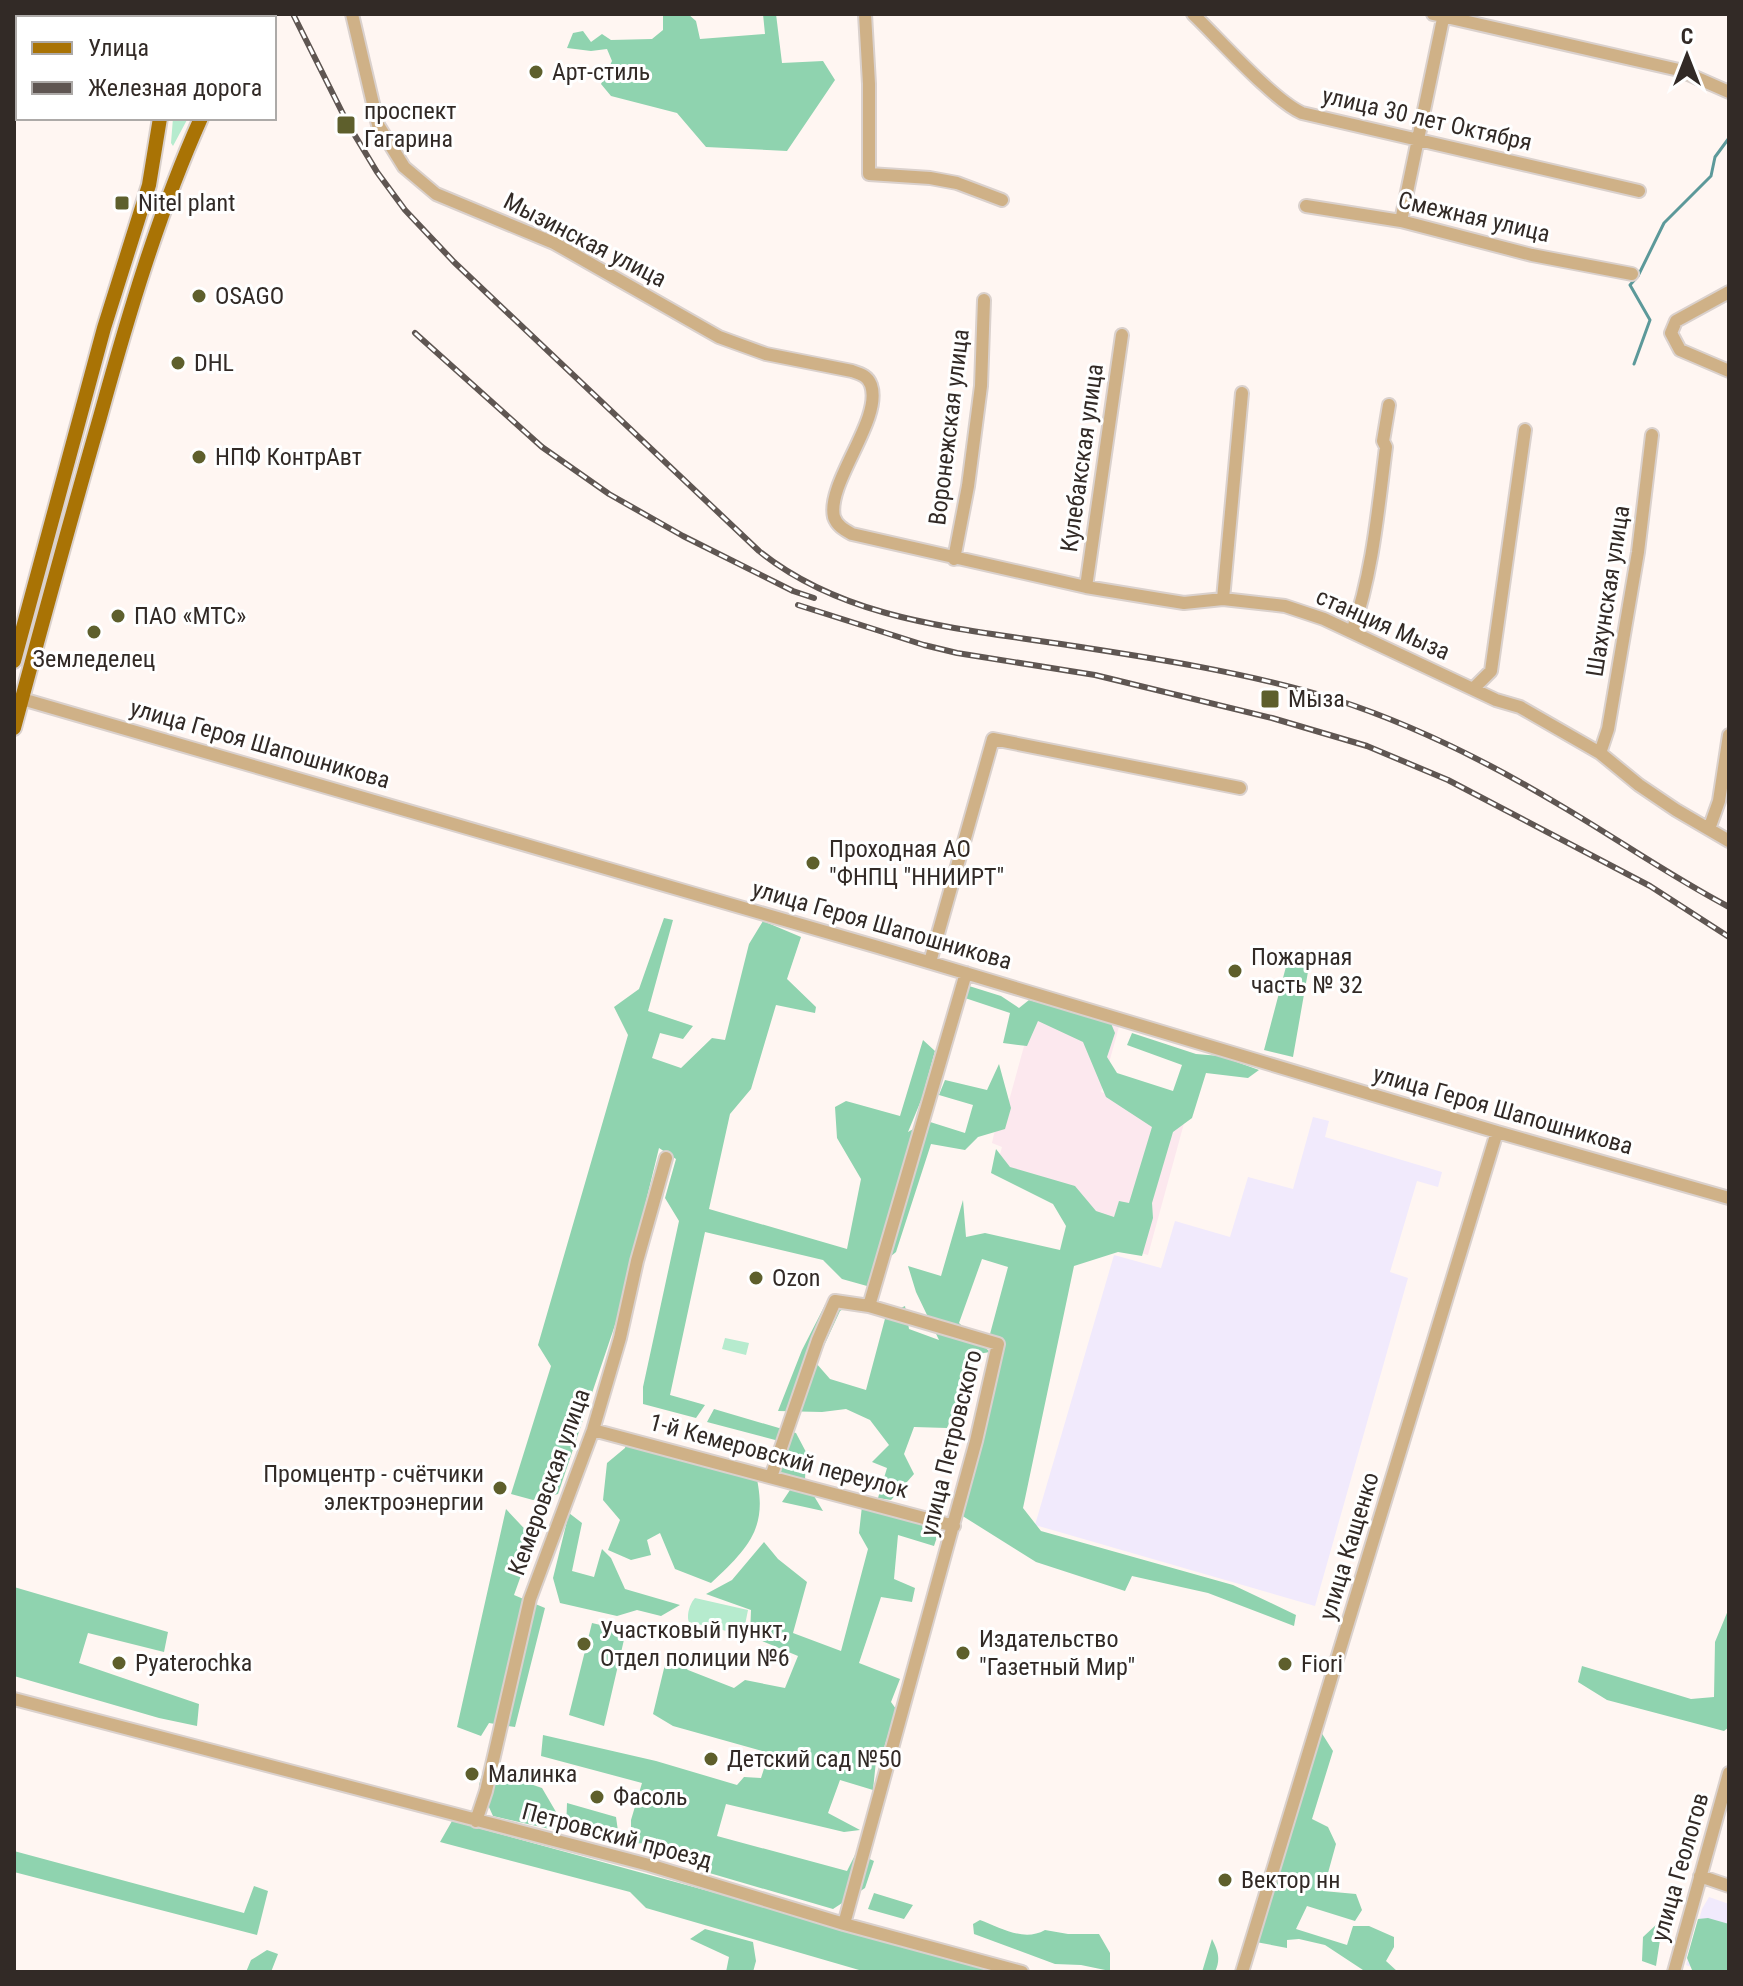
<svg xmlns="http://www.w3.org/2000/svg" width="1743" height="1986" font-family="'Roboto Condensed',sans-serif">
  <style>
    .commercial { fill: #f1eafc }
    .education { fill: #fce8ee }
    .green { fill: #b6ebce }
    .forest { fill: #8fd3af }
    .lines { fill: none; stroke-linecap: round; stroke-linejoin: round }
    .stream { stroke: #5c999a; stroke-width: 3 }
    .minor-casing { stroke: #dad1cd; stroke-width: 16 }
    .major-casing { stroke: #dad1cd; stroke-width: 18 }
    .minor { stroke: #cfb187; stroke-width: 12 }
    .major { stroke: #a97305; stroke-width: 14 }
    .rail-casing { stroke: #5f5652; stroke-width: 6 }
    .rail { stroke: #fff; stroke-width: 3; stroke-dasharray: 9; stroke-linecap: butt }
    .poi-dot { fill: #5e5f2c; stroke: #fff; stroke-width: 3 }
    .labels { text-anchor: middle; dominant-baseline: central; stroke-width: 6; stroke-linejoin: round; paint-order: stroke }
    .poi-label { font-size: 24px; fill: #322a26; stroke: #fff; text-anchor: start }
    .street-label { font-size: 24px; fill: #322a26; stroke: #fff }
  </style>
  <rect width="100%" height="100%" fill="#fff6f2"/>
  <!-- commercial -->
  <path class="commercial" d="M 1313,1117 L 1329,1121 L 1325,1137 L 1442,1172 L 1438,1187 L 1417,1181 L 1390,1272 L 1408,1278 L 1315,1606 L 1035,1525 L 1114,1255 L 1161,1268 L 1175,1221 L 1230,1237 L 1248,1177 L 1293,1189 Z
    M 1709,1897 L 1729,1904 L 1729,1972 L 1704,1972 L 1686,1965 L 1702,1909 Z"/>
  <!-- education -->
  <path class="education" d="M 1037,999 L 1120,1023 L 1101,1092 L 1186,1116 L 1148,1255 L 1089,1238 L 1067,1194 L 994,1175 L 1002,1147 L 992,1143 L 994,1134 L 1000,1114 L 1007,1108 Z"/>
  <!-- green -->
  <path class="green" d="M 173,118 L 188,118 L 173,146 L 171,143 Z
    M 725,1338 L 749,1343 L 746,1355 L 722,1349 Z
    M 695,1598 L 748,1610 L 743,1635 L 689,1622 C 686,1616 690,1603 695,1598 Z"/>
  <!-- forest -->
  <path class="forest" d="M 663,14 L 688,14 L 696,21 L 700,39 L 765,34 L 763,14 L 776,14 L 782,63 L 823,61 L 835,80 L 787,151 L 706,147 L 677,113 L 611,96 L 601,84 L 612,61 L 607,49 L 591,51 L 567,48 L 573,33 L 583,31 L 591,42 L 602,34 L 611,40 L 652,39 L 663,30 Z
    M 664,918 L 673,920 L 648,1011 L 693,1026 L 683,1039 L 660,1033 L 652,1058 L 681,1068 L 712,1038 L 725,1040 L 749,944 L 763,921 L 801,937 L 787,979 L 816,1007 L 815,1013 L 776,1005 L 751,1089 L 730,1114 L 709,1209 L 847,1249 L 861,1179 L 837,1138 L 835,1107 L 846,1101 L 900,1116 L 923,1040 L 935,1051 L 922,1098 L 908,1132 L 927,1121 L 965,1133 L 973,1105 L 939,1095 L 945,1080 L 987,1090 L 999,1064 L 1011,1108 L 1005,1129 L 978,1137 L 965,1150 L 931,1144 L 896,1252 L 873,1271 L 867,1286 L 842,1279 L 823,1260 L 705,1232 L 670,1395 L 705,1405 L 696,1418 L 643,1404 L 643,1387 L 679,1221 L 665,1198 L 676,1159 L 659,1148 L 618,1316 L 558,1494 L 533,1500 L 511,1494 L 551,1366 L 538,1345 L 628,1035 L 614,1007 L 639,989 Z
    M 1288,959 L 1309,966 L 1293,1057 L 1264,1050 Z
    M 969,986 L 1001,996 L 1019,1008 L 1029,1000 L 1110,1021 L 1115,1033 L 1107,1057 L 1117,1073 L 1173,1091 L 1182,1065 L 1127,1045 L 1132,1033 L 1196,1054 L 1220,1056 L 1259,1070 L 1248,1078 L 1206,1073 L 1192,1118 L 1173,1132 L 1152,1203 L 1153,1218 L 1142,1256 L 1118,1252 L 1074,1266 L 1023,1508 L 1041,1531 L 1233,1585 L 1296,1615 L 1294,1626 L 1208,1593 L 1132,1576 L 1125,1591 L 1036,1562 L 961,1515 L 1002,1347 L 990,1334 L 1008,1267 L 982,1259 L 959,1323 L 990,1352 L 978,1354 L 947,1428 L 914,1427 L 904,1454 L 914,1474 L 891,1500 L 878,1498 L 887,1468 L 872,1462 L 889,1445 L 870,1420 L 846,1409 L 822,1412 L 778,1411 L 802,1350 L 825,1305 L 842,1297 L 848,1306 L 840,1311 L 816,1363 L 830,1379 L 866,1390 L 886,1315 L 905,1306 L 909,1329 L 939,1340 L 916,1292 L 908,1266 L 941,1276 L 963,1200 L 966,1237 L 985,1233 L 1060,1250 L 1066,1226 L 1053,1204 L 991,1173 L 996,1149 L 1010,1167 L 1075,1186 L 1096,1211 L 1114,1217 L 1119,1201 L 1129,1203 L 1152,1127 L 1106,1097 L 1083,1042 L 1038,1021 L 1027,1046 L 1003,1043 L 1010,1013 L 962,997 Z
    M 714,1409 L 796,1433 L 806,1452 L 805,1481 L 823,1511 L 782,1502 L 790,1490 L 773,1465 L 779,1441 L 707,1422 Z
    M 629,1434 L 754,1467 C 770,1525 752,1545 711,1583 L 675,1569 L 660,1533 L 647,1540 L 651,1555 L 631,1560 L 608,1550 L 620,1520 L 603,1500 L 607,1463 L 625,1448 Z
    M 862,1506 L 940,1528 L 934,1546 L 898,1535 L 894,1579 L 915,1588 L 912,1602 L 881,1597 L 859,1663 L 900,1679 L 891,1702 L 896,1709 L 884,1748 L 872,1754 L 876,1761 L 873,1790 L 840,1780 L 828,1813 L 860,1830 L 844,1832 L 726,1804 L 717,1836 L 847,1871 L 856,1853 L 874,1861 L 865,1888 L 833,1909 L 706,1872 L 660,1844 L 631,1843 L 631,1820 L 642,1783 L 541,1756 L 543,1735 L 656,1761 L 737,1785 L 744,1777 L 761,1778 L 769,1753 L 673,1726 L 653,1714 L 668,1652 L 688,1670 L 734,1688 L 745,1680 L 785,1688 L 798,1656 L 750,1636 L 751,1610 L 706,1594 L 732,1580 L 764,1542 L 778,1559 L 807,1582 L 793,1633 L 841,1651 L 868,1549 L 859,1533 Z
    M 506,1509 L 534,1539 L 514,1595 L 545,1608 L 515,1727 L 489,1723 L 481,1736 L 457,1727 Z
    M 569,1513 L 582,1523 L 572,1571 L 594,1577 L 602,1549 L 611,1558 L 625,1589 L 680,1605 L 661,1616 L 637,1610 L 617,1616 L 560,1603 L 553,1578 Z
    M 14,1587 L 168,1632 L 164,1652 L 88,1633 L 79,1663 L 199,1704 L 197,1726 L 159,1718 L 14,1676 Z
    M 1729,1608 L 1729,1693 L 1727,1701 L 1729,1704 L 1729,1727 L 1724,1731 L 1607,1700 L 1578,1682 L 1582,1666 L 1691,1699 L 1714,1697 L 1715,1642 Z
    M 592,1623 L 626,1631 L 604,1726 L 569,1715 Z
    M 1321,1732 L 1333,1751 L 1312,1819 L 1328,1827 L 1336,1844 L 1323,1891 L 1356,1894 L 1362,1910 L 1355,1921 L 1307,1906 L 1296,1929 L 1347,1945 L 1353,1926 L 1369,1926 L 1394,1937 L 1394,1947 L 1386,1961 L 1398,1972 L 1366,1972 L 1325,1945 L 1299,1939 L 1287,1940 L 1287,1948 L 1256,1942 Z
    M 487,1758 L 504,1763 L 507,1776 L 542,1788 L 559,1817 L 554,1830 L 493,1816 L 479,1785 Z
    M 567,1803 L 616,1817 L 620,1845 L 566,1831 Z
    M 452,1821 L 1004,1972 L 866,1972 L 646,1908 L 630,1892 L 440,1842 Z
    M 14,1851 L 244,1913 L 254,1886 L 268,1891 L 257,1935 L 14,1872 Z
    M 874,1893 L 913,1905 L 904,1919 L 868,1909 Z
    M 1708,1918 L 1729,1924 L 1729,1972 L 1697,1972 L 1692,1970 L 1687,1958 L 1698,1919 Z
    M 980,1920 C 1001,1928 1024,1942 1045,1930 L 1068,1934 L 1099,1934 L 1110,1953 L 1110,1971 L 1081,1965 L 1055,1964 L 974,1934 L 973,1924 Z
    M 1657,1924 L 1662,1927 L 1656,1966 L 1642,1961 L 1643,1937 Z
    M 705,1929 L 753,1942 L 756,1961 L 753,1972 L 726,1972 L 729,1957 L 690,1939 Z
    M 1212,1939 C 1218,1951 1221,1959 1215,1972 L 1202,1972 Z
    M 267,1950 L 278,1954 L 271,1972 L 246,1972 L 251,1960 Z"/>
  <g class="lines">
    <!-- stream -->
    <path class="stream" d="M 1634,364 L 1650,320 L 1630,285 L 1638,276 L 1664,223 L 1711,176 L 1715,157 L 1729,138"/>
    <defs>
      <path id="minor" d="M 352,14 L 378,125 L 404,167 L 436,194 L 554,243 L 719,337 L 766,354 L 852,371 C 861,374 868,376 871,385 C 883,419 826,483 834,517 C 837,526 845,530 852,534 L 1086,587 L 1159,599 L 1184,603 L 1223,599 L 1285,606 L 1324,619 L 1496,700 L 1520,707 L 1600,753 L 1639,785 L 1676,810 L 1729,841
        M 865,14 L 869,84 L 869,174 L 930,178 L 957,183 L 1002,200
        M 1193,14 C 1219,39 1273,100 1302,113 L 1639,191
        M 1433,14 L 1679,70 L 1729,92
        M 14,36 L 18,37
        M 1306,206 L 1401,221 L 1532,255 L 1632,274
        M 1401,221 L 1444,14
        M 1729,292 L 1676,321 L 1671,333 L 1680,350 L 1729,371
        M 954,559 L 968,486 L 981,386 L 984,300
        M 1086,587 L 1122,335
        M 1223,599 L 1242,393
        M 1352,632 C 1373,572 1378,509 1386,447 L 1383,441 L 1389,405
        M 1473,689 L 1491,671 L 1525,430
        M 22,699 L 878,947 L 1497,1132 L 1729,1198
        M 1600,753 L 1608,729 L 1638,552 L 1652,435
        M 1709,829 L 1719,801 L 1729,735
        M 930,962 L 993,739 L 1240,788
        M 593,1430 L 954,1526
        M 771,1477 L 818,1340 L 835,1301 L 869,1306
        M 14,1699 L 649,1865 L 844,1924 L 1022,1972
        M 476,1821 L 486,1791 L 530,1599 L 593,1430 L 620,1338 L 637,1261 L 666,1158
        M 1700,1876 L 1729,1886
        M 844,1924 L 976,1441 L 998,1344 L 869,1306 L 966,973
        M 1242,1972 L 1497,1132
        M 1674,1972 L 1729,1773"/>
      <path id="major" d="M 178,18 L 179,14
        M 235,18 L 238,14
        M 14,661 L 104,328 L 149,185 L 160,118
        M 14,728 C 42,624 70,521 100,417 C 128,316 158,214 201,118"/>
    </defs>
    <!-- minor casing -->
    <use href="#minor" class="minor-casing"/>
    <!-- major casing -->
    <use href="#major" class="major-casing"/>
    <!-- minor -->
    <use href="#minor" class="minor"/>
    <!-- major -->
    <use href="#major" class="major"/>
    <defs>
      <path id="rail" d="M 293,14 L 348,124 L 377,172 L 405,210 L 454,262 L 759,551 C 845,620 956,628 1061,644 C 1153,658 1245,672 1334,699 C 1412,724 1488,762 1558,804 C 1616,838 1670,876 1729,907
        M 415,333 L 542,447 L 609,494 L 683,536 L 793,591 L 814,598
        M 798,605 L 924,645 L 957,653 L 1095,675 L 1272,718 L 1367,746 L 1448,780 L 1650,886 L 1729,937"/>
    </defs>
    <!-- rail casing -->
    <use href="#rail" class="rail-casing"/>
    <!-- rail -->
    <use href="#rail" class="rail"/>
  </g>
  <!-- markers -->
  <g class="poi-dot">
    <circle cx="536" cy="72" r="8"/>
    <rect x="336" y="115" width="20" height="20" rx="4"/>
    <rect x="114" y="195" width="16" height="16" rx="4"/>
    <circle cx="199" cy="296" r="8"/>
    <circle cx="178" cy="363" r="8"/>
    <circle cx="199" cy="457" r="8"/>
    <circle cx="118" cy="616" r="8"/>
    <circle cx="94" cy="632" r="8"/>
    <rect x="1260" y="689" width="20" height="20" rx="4"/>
    <circle cx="813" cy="863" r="8"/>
    <circle cx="1235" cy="971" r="8"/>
    <circle cx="756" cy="1278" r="8"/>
    <circle cx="500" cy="1488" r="8"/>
    <circle cx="584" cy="1644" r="8"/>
    <circle cx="963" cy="1653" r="8"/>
    <circle cx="119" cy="1663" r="8"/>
    <circle cx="1285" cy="1664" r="8"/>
    <circle cx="711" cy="1759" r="8"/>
    <circle cx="472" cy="1774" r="8"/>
    <circle cx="597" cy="1797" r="8"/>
    <circle cx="1225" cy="1880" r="8"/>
  </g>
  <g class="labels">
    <!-- poi labels -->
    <g class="poi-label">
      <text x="552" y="72">Арт-стиль</text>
      <text x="364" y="111">проспект<tspan x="364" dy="28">Гагарина</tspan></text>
      <text x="138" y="203">Nitel plant</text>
      <text x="215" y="296">OSAGO</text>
      <text x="194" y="363">DHL</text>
      <text x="215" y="457">НПФ КонтрАвт</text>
      <text x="134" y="616">ПАО «МТС»</text>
      <text x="94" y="659" text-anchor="middle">Земледелец</text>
      <text x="1288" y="699">Мыза</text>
      <text x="829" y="849">Проходная АО<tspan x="829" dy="28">"ФНПЦ "ННИИРТ"</tspan></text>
      <text x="1251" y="957">Пожарная<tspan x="1251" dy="28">часть № 32</tspan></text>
      <text x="772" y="1278">Ozon</text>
      <text x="484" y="1474" text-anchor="end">Промцентр - счётчики<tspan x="484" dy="28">электроэнергии</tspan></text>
      <text x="600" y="1630">Участковый пункт,<tspan x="600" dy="28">Отдел полиции №6</tspan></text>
      <text x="979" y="1639">Издательство<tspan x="979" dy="28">"Газетный Мир"</tspan></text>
      <text x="135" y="1663">Pyaterochka</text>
      <text x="1301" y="1664">Fiori</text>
      <text x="727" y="1759">Детский сад №50</text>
      <text x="488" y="1774">Малинка</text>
      <text x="613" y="1797">Фасоль</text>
      <text x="1241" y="1880">Вектор нн</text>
    </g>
    <!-- street labels -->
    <g class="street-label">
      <text transform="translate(1427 119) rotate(13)">улица 30 лет Октября</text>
      <text transform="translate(1474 217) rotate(13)">Смежная улица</text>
      <text transform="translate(585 240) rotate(27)">Мызинская улица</text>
      <text transform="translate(949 427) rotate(-83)">Воронежская улица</text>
      <text transform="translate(1082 458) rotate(-82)">Кулебакская улица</text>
      <text transform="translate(1608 591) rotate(-81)">Шахунская улица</text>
      <text transform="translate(1383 624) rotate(24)">станция Мыза</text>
      <text transform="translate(260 744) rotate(16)">улица Героя Шапошникова</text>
      <text transform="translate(882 925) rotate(16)">улица Героя Шапошникова</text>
      <text transform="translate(1503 1110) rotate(16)">улица Героя Шапошникова</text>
      <text transform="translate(951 1443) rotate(-76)">улица Петровского</text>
      <text transform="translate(779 1456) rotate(15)">1-й Кемеровский переулок</text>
      <text transform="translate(549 1482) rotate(-70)">Кемеровская улица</text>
      <text transform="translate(1349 1546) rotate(-73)">улица Кащенко</text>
      <text transform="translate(617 1836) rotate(15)">Петровский проезд</text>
      <text transform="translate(1680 1867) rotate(-74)">улица Геологов</text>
    </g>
  </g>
  <!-- border -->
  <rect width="1743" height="1986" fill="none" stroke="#322a26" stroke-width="32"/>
  <!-- legend -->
  <rect x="16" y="16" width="260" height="104" fill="#ffffff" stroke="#adaaa8" stroke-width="2"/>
  <rect x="32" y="42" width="40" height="12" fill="#a97305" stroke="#adaaa8" stroke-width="2"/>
  <text x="88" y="56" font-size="24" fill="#322a26">Улица</text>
  <rect x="32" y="82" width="40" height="12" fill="#5f5652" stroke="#adaaa8" stroke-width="2"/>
  <text x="88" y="96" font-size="24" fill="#322a26">Железная дорога</text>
  <!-- north arrow -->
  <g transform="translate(1687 56)" stroke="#ffffff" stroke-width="6" paint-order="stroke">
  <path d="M0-6L14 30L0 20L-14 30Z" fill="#322a26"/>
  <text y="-12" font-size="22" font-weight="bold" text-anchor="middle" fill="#322a26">С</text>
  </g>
</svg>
